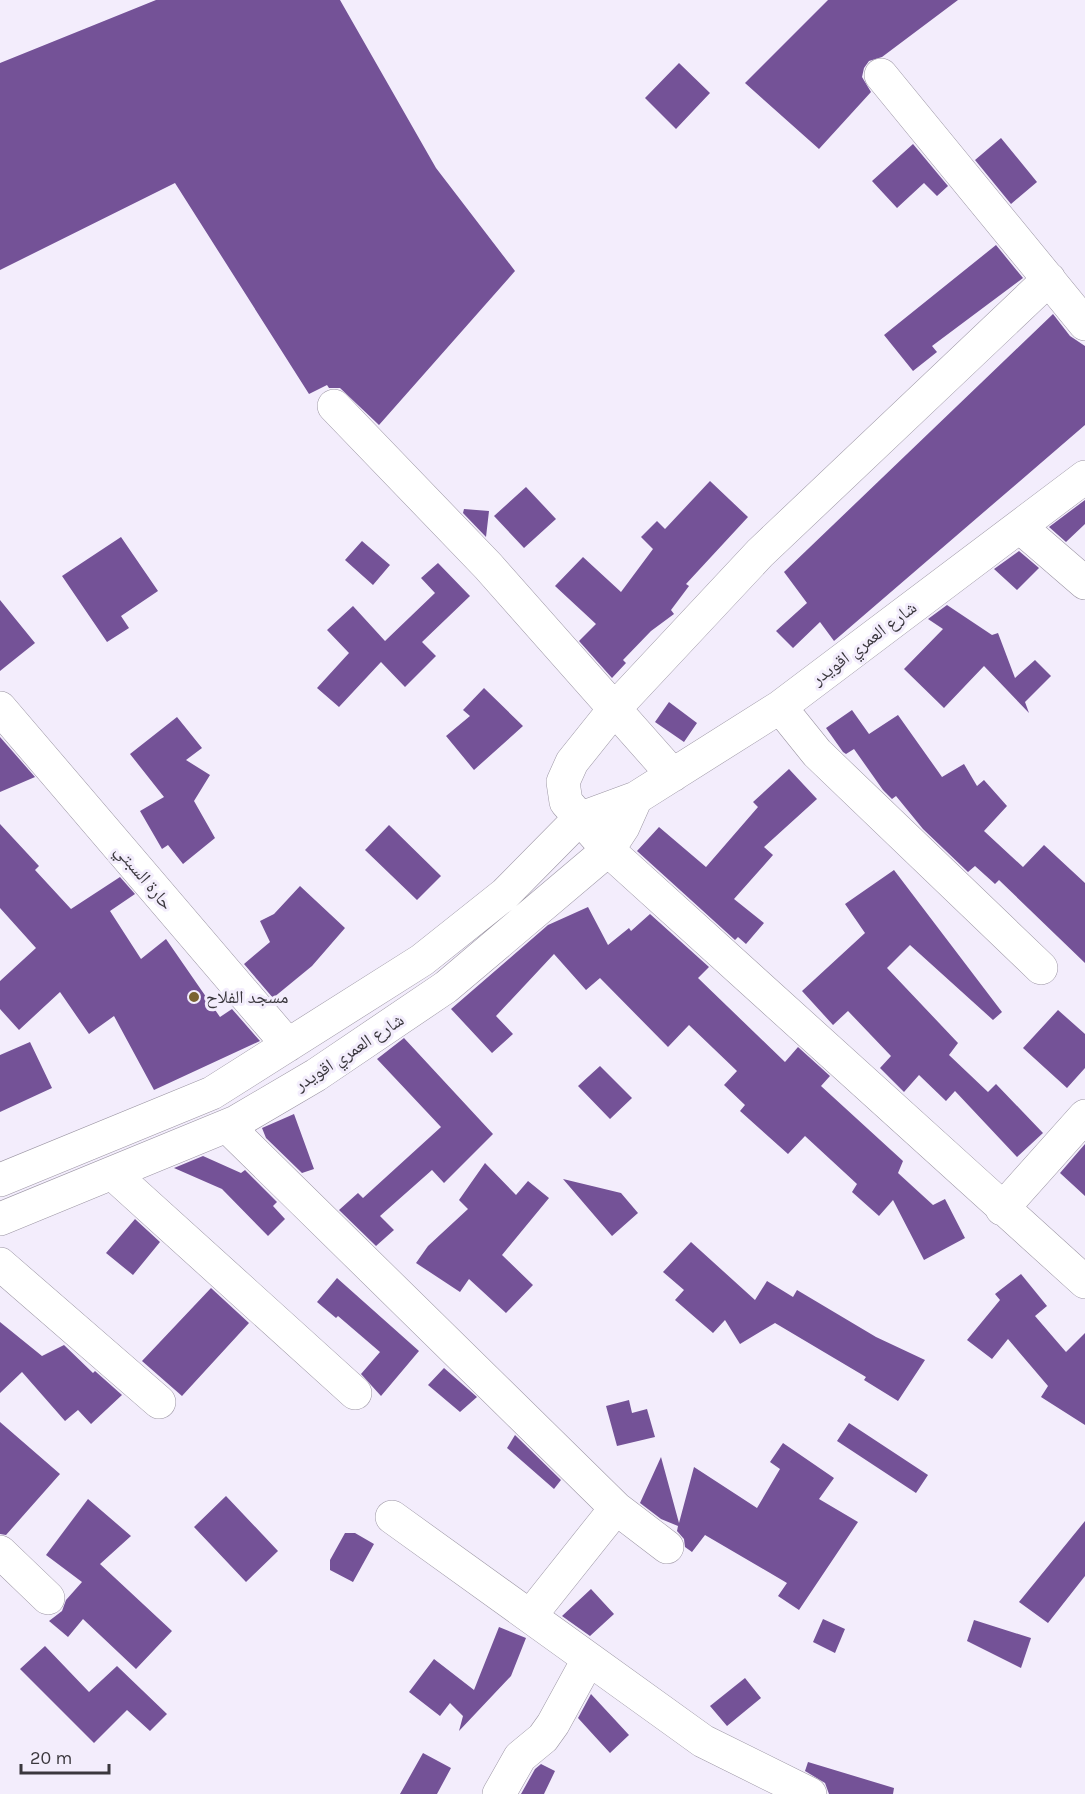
<svg xmlns="http://www.w3.org/2000/svg" width="1085" height="1794" font-family="Karla,'Noto Naskh Arabic',sans-serif">
  <style>
    .building { fill: #745297 }
    .lines { fill: none; stroke-linecap: round; stroke-linejoin: round }
    .minor-casing { stroke: #9c96a4; stroke-width: 34 }
    .minor { stroke: #fff; stroke-width: 33 }
    .poi-dot { fill: #7a6333; stroke: #f3edfc; stroke-width: 2 }
    .labels { text-anchor: middle; dominant-baseline: central; stroke-width: 6; stroke-linejoin: round; paint-order: stroke }
    .street-label { font-size: 18px; fill: #3a373d; stroke: #f3edfc }
    .poi-label { font-size: 18px; fill: #3a373d; stroke: #f3edfc; text-anchor: start }
  </style>
  <rect width="100%" height="100%" fill="#f3edfc"/>
  <!-- building -->
  <path class="building" d="M 156,0 L 340,0 L 436,168 L 515,271 L 379,425 L 340,388 L 329,388 L 327,385 L 309,394 L 175,183 L 0,270 L 0,63 Z
    M 828,0 L 958,0 L 882,57 L 869,61 L 864,68 L 862,77 L 871,92 L 819,149 L 745,83 Z
    M 679,63 L 710,93 L 676,129 L 645,98 Z
    M 1001,138 L 1037,182 L 1011,204 L 975,160 Z
    M 913,144 L 948,186 L 937,196 L 924,183 L 897,208 L 872,181 Z
    M 996,245 L 1023,278 L 932,346 L 937,352 L 913,371 L 884,335 Z
    M 1053,314 L 1070,336 L 1085,346 L 1085,425 L 834,641 L 820,622 L 793,648 L 776,631 L 807,603 L 784,572 Z
    M 710,481 L 748,517 L 686,584 L 689,586 L 671,610 L 674,614 L 651,631 L 623,660 L 626,663 L 612,678 L 579,641 L 596,624 L 555,586 L 583,557 L 621,592 L 653,549 L 641,537 L 657,521 L 665,529 Z
    M 526,487 L 556,519 L 524,548 L 494,516 Z
    M 1085,500 L 1085,524 L 1066,542 L 1049,527 Z
    M 464,509 L 489,511 L 486,537 L 463,513 Z
    M 121,537 L 158,591 L 121,616 L 129,628 L 107,642 L 62,576 Z
    M 362,541 L 390,565 L 373,585 L 345,560 Z
    M 1019,551 L 1039,568 L 1017,590 L 994,569 Z
    M 438,563 L 470,596 L 422,642 L 436,656 L 405,687 L 381,662 L 339,707 L 317,688 L 349,653 L 327,630 L 353,606 L 385,641 L 435,593 L 421,578 Z
    M 0,600 L 35,643 L 0,671 Z
    M 947,605 L 992,635 L 998,633 L 1015,678 L 1035,660 L 1051,676 L 1025,702 L 1029,713 L 984,666 L 944,708 L 904,669 L 943,629 L 928,619 Z
    M 484,688 L 523,726 L 474,770 L 446,736 L 470,716 L 463,710 Z
    M 669,702 L 697,723 L 684,742 L 655,722 Z
    M 852,710 L 869,734 L 898,715 L 942,777 L 964,764 L 977,786 L 984,780 L 1007,806 L 984,831 L 1023,867 L 1044,845 L 1085,883 L 1085,963 L 999,880 L 995,884 L 975,866 L 968,872 L 923,829 L 896,796 L 892,799 L 883,790 L 854,749 L 846,754 L 843,752 L 826,728 Z
    M 177,717 L 202,748 L 186,760 L 210,775 L 194,801 L 215,838 L 183,864 L 168,845 L 162,849 L 140,811 L 164,797 L 130,754 Z
    M 0,737 L 35,777 L 0,792 Z
    M 789,769 L 817,799 L 764,847 L 773,855 L 734,899 L 764,923 L 746,944 L 738,937 L 735,940 L 637,851 L 659,827 L 706,867 L 758,807 L 753,802 Z
    M 0,824 L 39,866 L 35,870 L 71,909 L 120,877 L 135,894 L 110,911 L 141,959 L 166,939 L 220,1017 L 232,1009 L 260,1041 L 154,1090 L 114,1016 L 89,1034 L 60,992 L 19,1030 L 0,1009 L 0,981 L 36,948 L 0,908 Z
    M 389,825 L 441,876 L 417,900 L 365,850 Z
    M 894,870 L 1002,1012 L 993,1020 L 910,945 L 887,968 L 958,1043 L 949,1055 L 988,1092 L 996,1084 L 1043,1133 L 1017,1157 L 955,1091 L 946,1101 L 919,1075 L 904,1092 L 880,1068 L 891,1056 L 848,1011 L 833,1025 L 802,991 L 865,933 L 845,904 Z
    M 300,886 L 345,928 L 312,966 L 273,998 L 244,964 L 270,942 L 260,921 L 274,914 Z
    M 588,907 L 608,945 L 629,928 L 631,931 L 650,914 L 709,967 L 698,978 L 785,1062 L 798,1047 L 830,1076 L 821,1086 L 903,1161 L 898,1173 L 933,1205 L 945,1199 L 965,1238 L 924,1260 L 893,1200 L 879,1216 L 852,1192 L 857,1184 L 805,1136 L 788,1154 L 740,1111 L 745,1105 L 724,1085 L 737,1071 L 689,1025 L 668,1047 L 600,978 L 586,990 L 554,954 L 496,1016 L 513,1034 L 492,1053 L 451,1009 L 548,925 Z
    M 1058,1010 L 1085,1034 L 1085,1068 L 1067,1088 L 1023,1048 Z
    M 404,1038 L 493,1134 L 444,1183 L 432,1170 L 380,1216 L 394,1230 L 376,1246 L 339,1210 L 358,1193 L 363,1198 L 441,1127 L 377,1059 Z
    M 30,1042 L 52,1088 L 0,1112 L 0,1055 Z
    M 600,1066 L 632,1098 L 610,1119 L 578,1086 Z
    M 294,1114 L 314,1169 L 302,1173 L 266,1138 L 262,1128 Z
    M 1085,1144 L 1085,1196 L 1060,1173 Z
    M 203,1156 L 241,1173 L 245,1170 L 277,1202 L 273,1206 L 285,1219 L 268,1236 L 222,1189 L 174,1168 Z
    M 485,1163 L 516,1195 L 528,1181 L 549,1198 L 502,1255 L 533,1285 L 506,1313 L 469,1279 L 460,1292 L 416,1263 L 428,1246 L 468,1209 L 459,1200 Z
    M 563,1179 L 621,1193 L 638,1213 L 612,1236 Z
    M 135,1219 L 160,1242 L 133,1275 L 106,1253 Z
    M 691,1242 L 755,1300 L 767,1281 L 793,1297 L 797,1290 L 876,1337 L 925,1360 L 898,1401 L 864,1380 L 866,1377 L 775,1323 L 740,1344 L 725,1320 L 713,1333 L 675,1300 L 684,1290 L 663,1272 Z
    M 1021,1274 L 1047,1306 L 1035,1316 L 1066,1352 L 1085,1333 L 1085,1425 L 1041,1397 L 1048,1386 L 1008,1339 L 992,1359 L 967,1340 L 1000,1300 L 995,1294 Z
    M 337,1278 L 419,1351 L 381,1396 L 361,1374 L 380,1352 L 338,1316 L 336,1318 L 317,1302 Z
    M 211,1288 L 249,1323 L 182,1396 L 142,1361 Z
    M 0,1322 L 42,1356 L 64,1345 L 93,1373 L 95,1371 L 122,1395 L 91,1424 L 78,1410 L 65,1421 L 22,1372 L 0,1393 Z
    M 444,1368 L 477,1397 L 460,1412 L 428,1385 Z
    M 629,1400 L 632,1413 L 647,1409 L 655,1437 L 617,1446 L 606,1406 Z
    M 0,1422 L 60,1474 L 6,1535 L 0,1534 Z
    M 849,1423 L 928,1475 L 916,1493 L 837,1441 Z
    M 515,1435 L 561,1480 L 554,1489 L 507,1448 Z
    M 783,1443 L 834,1478 L 819,1499 L 858,1522 L 799,1610 L 778,1596 L 787,1583 L 705,1535 L 692,1552 L 685,1547 L 684,1539 L 677,1531 L 678,1526 L 661,1519 L 640,1503 L 661,1457 L 679,1523 L 694,1467 L 757,1508 L 780,1469 L 770,1462 Z
    M 226,1496 L 278,1551 L 246,1582 L 194,1527 Z
    M 88,1499 L 131,1536 L 100,1564 L 172,1631 L 136,1669 L 83,1619 L 68,1637 L 49,1621 L 62,1611 L 66,1600 L 82,1582 L 46,1555 Z
    M 1085,1521 L 1085,1576 L 1048,1623 L 1019,1602 Z
    M 345,1533 L 355,1533 L 374,1544 L 353,1582 L 330,1570 L 330,1560 Z
    M 591,1589 L 614,1614 L 590,1636 L 562,1616 Z
    M 823,1619 L 845,1629 L 835,1653 L 813,1642 Z
    M 974,1620 L 1031,1638 L 1021,1668 L 967,1641 Z
    M 499,1627 L 526,1638 L 511,1676 L 459,1731 L 463,1716 L 450,1703 L 440,1716 L 409,1692 L 434,1659 L 474,1690 Z
    M 45,1646 L 89,1692 L 117,1666 L 167,1714 L 150,1731 L 127,1710 L 94,1743 L 20,1669 Z
    M 745,1678 L 761,1698 L 727,1726 L 710,1706 Z
    M 591,1694 L 629,1735 L 610,1753 L 578,1718 Z
    M 423,1753 L 451,1768 L 437,1794 L 400,1794 Z
    M 808,1762 L 894,1788 L 893,1794 L 829,1794 L 825,1783 L 805,1771 Z
    M 541,1764 L 555,1771 L 544,1794 L 521,1794 L 535,1769 Z"/>
  <g class="lines">
    <defs>
      <path id="minor" d="M 881,75 L 1085,324
        M 1049,279 L 760,553 L 616,707 L 572,762 L 563,782 L 566,802 L 608,850 L 1085,1282
        M 334,406 L 488,566 L 673,775
        M 1020,527 L 1085,583
        M 780,707 L 817,753 L 1041,968
        M 0,708 L 288,1045
        M 227,1126 L 616,1508 L 667,1547
        M 112,1173 L 355,1393
        M 0,1180 L 212,1093 L 422,960 L 505,894 L 579,819 L 636,798 L 780,707 L 1085,477
        M 1002,1209 L 1085,1116
        M 0,1219 L 236,1122 L 316,1075 L 446,987 L 608,850 L 623,827 L 636,798
        M 0,1264 L 159,1402
        M 392,1517 L 703,1741 L 810,1794
        M 0,1552 L 48,1598
        M 530,1616 L 616,1508
        M 499,1794 L 520,1757 L 543,1738 L 553,1724 L 588,1660"/>
    </defs>
    <!-- minor casing -->
    <use href="#minor" class="minor-casing"/>
    <!-- minor -->
    <use href="#minor" class="minor"/>
  </g>
  <!-- markers -->
  <circle class="poi-dot" cx="194" cy="997" r="6"/>
  <g class="labels">
    <!-- street labels -->
    <g class="street-label">
      <text transform="translate(864 643) rotate(-37)">شارع العمري اقويدر</text>
      <text transform="translate(144 877) rotate(50)">حارة السبتي</text>
      <text transform="translate(349 1052) rotate(-33)">شارع العمري اقويدر</text>
    </g>
    <!-- poi labels -->
    <g class="poi-label">
      <text x="206" y="997">مسجد الفلاح</text>
    </g>
  </g>
  <!-- scale -->
  <path d="M21 1764v9h88v-9" fill="none" stroke="#3a373d" stroke-width="3"/>
  <text x="30" y="1764" font-size="18" fill="#3a373d" stroke="#f3edfc" stroke-width="4.5" paint-order="stroke">20 m</text>
</svg>
